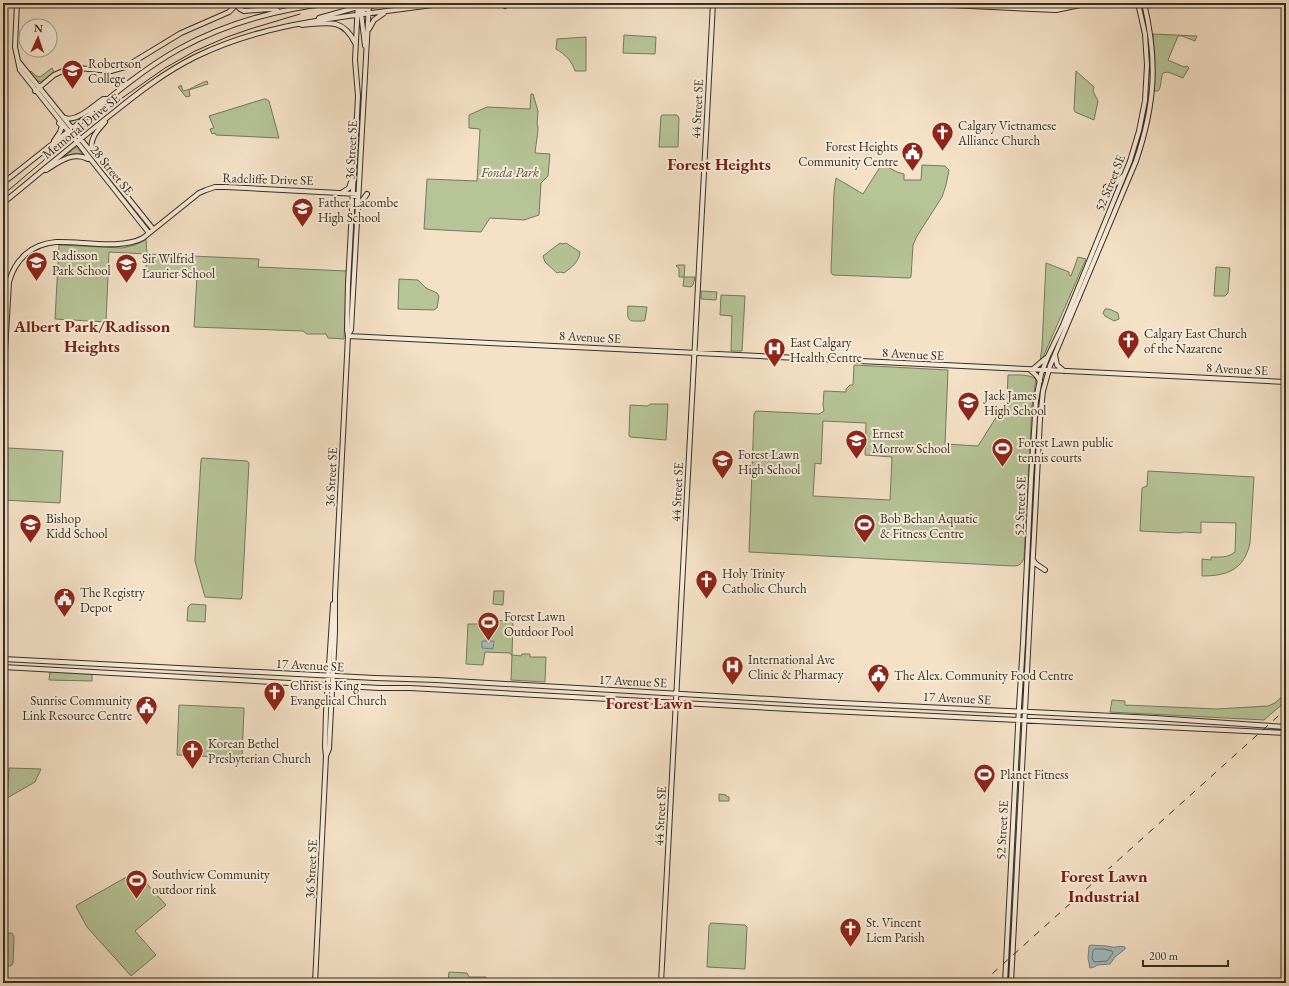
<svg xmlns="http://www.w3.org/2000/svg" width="1289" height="986" font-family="'EB Garamond',serif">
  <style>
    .green { fill: #b6c498; stroke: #76785e; fill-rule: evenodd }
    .water { fill: #a1bbbf; stroke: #768281 }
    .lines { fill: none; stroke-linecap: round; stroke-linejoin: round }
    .shore { stroke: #6c7471; stroke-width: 1 }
    .secondary-casing { stroke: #362d23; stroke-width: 6 }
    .secondary { stroke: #f8ecda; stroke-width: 4 }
    .tram { stroke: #362d23; stroke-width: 1 }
    .rail { stroke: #362d23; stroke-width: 1; stroke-dasharray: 7 7; stroke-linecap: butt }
    .labels { text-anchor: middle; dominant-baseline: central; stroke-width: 4; stroke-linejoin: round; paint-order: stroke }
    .poi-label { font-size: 13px; fill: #362d23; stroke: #f8ecda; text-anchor: start }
    .street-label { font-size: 13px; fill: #362d23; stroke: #f8ecda }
    .park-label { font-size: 13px; font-style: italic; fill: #565340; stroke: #f8ecda }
    .district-label { font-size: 17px; font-weight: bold; fill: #7a1f14; stroke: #f8ecda }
  </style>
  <rect width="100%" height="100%" fill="#f4e1c6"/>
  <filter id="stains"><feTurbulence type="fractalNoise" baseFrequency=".005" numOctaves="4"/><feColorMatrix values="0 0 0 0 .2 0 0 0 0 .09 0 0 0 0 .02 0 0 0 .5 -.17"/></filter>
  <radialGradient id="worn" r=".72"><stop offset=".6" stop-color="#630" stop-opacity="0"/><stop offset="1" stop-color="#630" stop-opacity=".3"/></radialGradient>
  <!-- green -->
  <path class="green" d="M 1153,34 L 1197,36 L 1195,41 L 1182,36 L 1178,36 L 1168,60 L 1184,67 L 1187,66 L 1189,68 L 1183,78 L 1168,72 L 1163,73 C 1160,79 1162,87 1158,91 L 1154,91 L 1155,61 Z
    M 624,35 L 656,37 L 655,54 L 623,53 Z
    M 586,37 L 586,71 L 575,71 C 572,61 565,54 556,49 L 557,39 Z
    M 52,68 L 54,72 L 41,82 L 36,80 L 30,72 L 31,71 L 36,76 L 37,76 L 40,77 Z
    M 1076,71 L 1094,87 L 1093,91 L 1098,101 L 1094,120 L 1075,112 L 1074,110 Z
    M 207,81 L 208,84 L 189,90 L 190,96 L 186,97 L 178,87 L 181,85 L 183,91 C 193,89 197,84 207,81 Z
    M 531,94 L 533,94 L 538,111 L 537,125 L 538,126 C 538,135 536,143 535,153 L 550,154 L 548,176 L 541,183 L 539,215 L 524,220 L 490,218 L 481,232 L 424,229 L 427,179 L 477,181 L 480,129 L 469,128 L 469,115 L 487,107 L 530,109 Z
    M 264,99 L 266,99 L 269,101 L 279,138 L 216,135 L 215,133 L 212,134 L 210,129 L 214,128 L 209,116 Z
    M 662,115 L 677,115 L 679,118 L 678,147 L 659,147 L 661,116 Z
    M 1286,129 L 1286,152 L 1282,152 L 1283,133 Z
    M 76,147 L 77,147 L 82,154 L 73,154 L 64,157 Z
    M 882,164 L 897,172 L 904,174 L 904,180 L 921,180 L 922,165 L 945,166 L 949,170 L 946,185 L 942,197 L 917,236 L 913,245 L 911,277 L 909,278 L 833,275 L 831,273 L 831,270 L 834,192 L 836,178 L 863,194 Z
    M 146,239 L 147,254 L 259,259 L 258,267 L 347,271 L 344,339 L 328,338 L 326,334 L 307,334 L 303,331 L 194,327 L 197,276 L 153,274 L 151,271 L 146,272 L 146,254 L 109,252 L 106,322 L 55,319 L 59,245 L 122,248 L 135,245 Z
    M 560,243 L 563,244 L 566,243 L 580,252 C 579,262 572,267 564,273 L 560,272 L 557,273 L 545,262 L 543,256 Z
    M 1078,257 L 1086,259 L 1044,355 L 1040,362 L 1042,347 L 1046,263 L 1069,272 L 1069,275 L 1071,276 Z
    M 677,265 L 685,265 L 684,277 L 695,277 L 693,285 L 691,287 L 683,286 L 684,277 L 679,277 L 679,268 L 676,266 Z
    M 1216,267 L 1230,268 L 1228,293 L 1225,296 L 1214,296 Z
    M 399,279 L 418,280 L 426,288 L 437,293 L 439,296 L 437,308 L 434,310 L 398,309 Z
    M 701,291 L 717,292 L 716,300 L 701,299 Z
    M 721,295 L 745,296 L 742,351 L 731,351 L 732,316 L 720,315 Z
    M 628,306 L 647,307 L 645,320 L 644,321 C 628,321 627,323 628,306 Z
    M 1105,309 L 1109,309 L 1118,313 L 1119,319 L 1114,321 L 1105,316 L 1103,313 Z
    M 854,365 L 948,370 L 945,444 L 978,446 L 1007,400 L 1008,375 C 1017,375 1028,374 1036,379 L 1032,406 L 1024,558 C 1022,564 1019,566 1013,566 L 749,552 L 754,414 L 756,411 L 819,414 L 824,411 L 823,405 L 824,391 L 846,392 L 846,389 L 850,385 L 853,385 ZM 823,421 L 866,423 L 865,455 L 892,457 L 890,500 L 813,496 L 815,463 L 821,464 Z
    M 651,404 L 668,404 L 666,440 L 630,437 L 629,435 L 630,405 L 647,406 Z
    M 8,448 L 63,451 L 60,503 L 3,500 L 4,450 Z
    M 202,458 L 247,461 L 249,463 L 242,596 L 241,599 L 238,599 L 205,597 L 195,561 L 201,460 Z
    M 1148,471 L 1254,477 L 1250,543 C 1244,570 1227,576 1202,576 L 1202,559 L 1211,560 L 1211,557 C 1221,557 1227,558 1235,552 L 1236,523 L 1201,522 L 1201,533 L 1184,532 L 1180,533 L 1140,531 L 1142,488 L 1147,486 Z
    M 494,591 L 504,591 L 503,605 L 493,604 Z
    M 191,604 L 206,605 L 205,622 L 187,621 L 188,607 Z
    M 478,620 L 513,621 L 512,655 L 521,656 L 522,654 L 530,654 L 530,657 L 546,657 L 545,682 L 511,680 L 512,656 L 510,653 L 485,652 L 483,665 L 466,664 L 468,624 L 478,624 Z
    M 50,671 L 92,674 L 92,681 L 49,680 Z
    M 1286,693 L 1286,701 L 1264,720 L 1110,712 L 1112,700 L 1125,701 L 1125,705 L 1217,709 L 1268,706 L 1275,703 Z
    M 179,705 L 244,708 L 242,758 L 177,755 Z
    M 9,768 L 41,769 L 35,782 L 7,798 Z
    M 719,794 L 726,795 L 726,796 L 729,797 L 729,801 L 719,801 Z
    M 137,871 L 141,872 L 147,884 L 166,905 L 135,931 L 156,955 L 131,976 L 87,927 L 76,907 L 77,905 Z
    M 711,923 L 745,925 L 747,927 L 745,969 L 707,967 L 709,926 Z
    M 3,933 L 12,933 L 14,937 L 13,964 L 10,966 L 3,966 Z
    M 449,972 L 467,973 L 469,977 L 486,977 L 486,983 L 448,983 Z"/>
  <!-- water -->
  <path class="water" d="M 482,641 L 494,641 L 493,649 L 482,648 Z
    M 1091,945 C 1098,946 1104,945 1112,947 C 1117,948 1120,945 1125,947 L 1125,949 L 1115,957 L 1110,964 L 1097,965 L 1094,967 L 1090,968 L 1088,958 L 1089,946 Z"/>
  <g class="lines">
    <!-- shore -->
    <path class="shore" d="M 1095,949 L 1104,949 L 1112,951 L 1113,953 L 1107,961 L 1094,962 L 1092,958 L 1093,951 Z"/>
    <defs>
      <path id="secondary" d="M 17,3 L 15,47 L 20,70 L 149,233
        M 235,3 L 240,9 L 244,11 L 269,9 L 277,10
        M 503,3 L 505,6
        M 906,3 L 1056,10 L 1090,3
        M 1024,3 L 1057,3
        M 360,4 L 365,46
        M 360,12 L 369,7 L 382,3
        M 319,18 L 358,7 L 366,3
        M 302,25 C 326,23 343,17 355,43
        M 369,29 L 374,20 L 384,13
        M 18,61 L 153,229
        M 35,91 L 54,75 L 65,70 L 78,68 L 111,71 L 125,67 L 181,33 L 229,12 L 233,8 L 235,3
        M 65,118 C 76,122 94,106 103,99 L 106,99
        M 54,141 L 60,132 L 62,126 L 59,123
        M 92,152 C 89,139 97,131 105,122
        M 46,170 C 59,162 73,151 88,159
        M 3,183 C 30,162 57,140 84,119 C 114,94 145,68 179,49 C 228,22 278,9 332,3
        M 1106,187 L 1114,185 L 1123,176
        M 343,192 L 349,188 L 352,179
        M 3,203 C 40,173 76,142 113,113 C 139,92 165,72 195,57 C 254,28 315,20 379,12 C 402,9 425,6 448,3
        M 358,209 L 362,201 L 367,194
        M 348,335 L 351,330 L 369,3
        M 348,336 L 1190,377 L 1286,382
        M 1055,355 L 1057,365 L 1064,371
        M 1033,369 L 1046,358
        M 1030,370 L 1036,375 L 1040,381
        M 3,387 L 9,282 C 15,259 32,244 56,242 C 81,241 121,250 143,238 L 199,193 L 206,190 L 215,187 L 226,187 L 358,194
        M 1033,560 L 1036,564 L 1045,570
        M 3,659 L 375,678 L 437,680 L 821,702 L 1155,718 L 1286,727
        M 3,667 L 380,688 L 410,688 L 808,710 L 1286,733
        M 326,756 L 329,749 L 335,632 L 335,595 L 348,336 L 347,330 L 348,284 L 358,96 L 355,60 L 358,3
        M 315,983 L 326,756 L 325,747 L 326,712 L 333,604
        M 661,983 L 713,3
        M 1005,983 L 1019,707 L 1023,643 L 1031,479 L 1036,400 L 1041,374 L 1048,356 L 1063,325 L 1130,161 L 1139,131 L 1145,101 L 1147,65 L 1145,34 L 1138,3
        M 1011,983 L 1040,419 L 1043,391 L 1050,366 L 1136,161 C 1155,105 1158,61 1144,3"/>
    </defs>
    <!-- secondary casing -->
    <use href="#secondary" class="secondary-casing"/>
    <!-- secondary -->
    <use href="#secondary" class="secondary"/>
    <!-- tram -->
    <path class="tram" d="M 3,195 L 70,138 L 115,103 L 165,68 L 195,51 L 227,37 L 250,29 L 300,14"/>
    <!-- rail -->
    <path class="rail" d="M 982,983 L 1286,709"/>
  </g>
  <!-- icons -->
  <defs>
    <symbol id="university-pin" viewBox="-11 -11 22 30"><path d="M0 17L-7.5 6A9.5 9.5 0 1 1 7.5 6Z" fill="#8f2418" stroke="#f8ecda"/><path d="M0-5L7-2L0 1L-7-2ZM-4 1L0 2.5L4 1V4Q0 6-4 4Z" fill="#fff"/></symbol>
    <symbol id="church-pin" viewBox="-11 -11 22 30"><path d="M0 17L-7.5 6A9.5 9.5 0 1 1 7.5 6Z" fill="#8f2418" stroke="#f8ecda"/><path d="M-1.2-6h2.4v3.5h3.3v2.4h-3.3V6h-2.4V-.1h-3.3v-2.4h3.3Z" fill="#fff"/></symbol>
    <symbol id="civic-pin" viewBox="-11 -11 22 30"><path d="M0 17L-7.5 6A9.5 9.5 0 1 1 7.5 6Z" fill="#8f2418" stroke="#f8ecda"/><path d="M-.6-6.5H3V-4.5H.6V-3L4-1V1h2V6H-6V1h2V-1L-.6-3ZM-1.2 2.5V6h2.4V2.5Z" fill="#fff"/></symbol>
    <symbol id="school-pin" viewBox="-11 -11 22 30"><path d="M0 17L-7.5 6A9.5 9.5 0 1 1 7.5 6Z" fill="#8f2418" stroke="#f8ecda"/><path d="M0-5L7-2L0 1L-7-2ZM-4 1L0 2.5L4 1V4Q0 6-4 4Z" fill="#fff"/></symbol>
    <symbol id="hospital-pin" viewBox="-11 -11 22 30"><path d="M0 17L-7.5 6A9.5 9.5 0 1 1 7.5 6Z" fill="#8f2418" stroke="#f8ecda"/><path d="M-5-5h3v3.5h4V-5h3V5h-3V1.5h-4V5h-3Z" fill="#fff"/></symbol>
    <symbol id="stadium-pin" viewBox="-11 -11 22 30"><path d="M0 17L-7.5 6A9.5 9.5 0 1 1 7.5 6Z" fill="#8f2418" stroke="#f8ecda"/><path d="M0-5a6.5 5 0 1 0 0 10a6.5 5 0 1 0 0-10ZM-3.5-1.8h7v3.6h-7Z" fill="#fff"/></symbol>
  </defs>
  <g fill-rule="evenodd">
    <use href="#university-pin" x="60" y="58" width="25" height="34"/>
    <use href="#church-pin" x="930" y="120" width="25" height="34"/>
    <use href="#civic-pin" x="900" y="140" width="25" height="34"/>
    <use href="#school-pin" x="290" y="196" width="25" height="34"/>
    <use href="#school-pin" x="24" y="250" width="25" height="34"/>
    <use href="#school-pin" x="114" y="252" width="25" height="34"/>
    <use href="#church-pin" x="1116" y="328" width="25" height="34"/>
    <use href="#hospital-pin" x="762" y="336" width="25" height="34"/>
    <use href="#school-pin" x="956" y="390" width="25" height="34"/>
    <use href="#school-pin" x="844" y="428" width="25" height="34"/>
    <use href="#stadium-pin" x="990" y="436" width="25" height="34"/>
    <use href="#school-pin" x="710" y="448" width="25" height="34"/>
    <use href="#school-pin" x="18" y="512" width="25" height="34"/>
    <use href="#stadium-pin" x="852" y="512" width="25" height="34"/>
    <use href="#church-pin" x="694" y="568" width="25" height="34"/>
    <use href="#civic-pin" x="52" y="586" width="25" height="34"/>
    <use href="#stadium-pin" x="476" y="610" width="25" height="34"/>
    <use href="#hospital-pin" x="720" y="654" width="25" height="34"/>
    <use href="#civic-pin" x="866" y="662" width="25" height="34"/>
    <use href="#church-pin" x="262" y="680" width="25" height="34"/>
    <use href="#civic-pin" x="134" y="694" width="25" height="34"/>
    <use href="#church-pin" x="180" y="738" width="25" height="34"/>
    <use href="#stadium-pin" x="972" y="762" width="25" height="34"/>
    <use href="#stadium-pin" x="124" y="868" width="25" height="34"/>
    <use href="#church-pin" x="838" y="916" width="25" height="34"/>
  </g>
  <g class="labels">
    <!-- poi labels -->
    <g class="poi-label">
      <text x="88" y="63">Robertson<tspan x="88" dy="15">College</tspan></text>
      <text x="958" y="125">Calgary Vietnamese<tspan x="958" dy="15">Alliance Church</tspan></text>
      <text x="898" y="146" text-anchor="end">Forest Heights<tspan x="898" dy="15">Community Centre</tspan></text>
      <text x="318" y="202">Father Lacombe<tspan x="318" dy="15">High School</tspan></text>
      <text x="52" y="255">Radisson<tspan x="52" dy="15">Park School</tspan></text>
      <text x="142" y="258">Sir Wilfrid<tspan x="142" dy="15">Laurier School</tspan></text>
      <text x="1144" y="333">Calgary East Church<tspan x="1144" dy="15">of the Nazarene</tspan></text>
      <text x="790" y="342">East Calgary<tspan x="790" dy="15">Health Centre</tspan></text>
      <text x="984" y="395">Jack James<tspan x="984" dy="15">High School</tspan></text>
      <text x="872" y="433">Ernest<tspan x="872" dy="15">Morrow School</tspan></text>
      <text x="1018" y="442">Forest Lawn public<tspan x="1018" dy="15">tennis courts</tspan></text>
      <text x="738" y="454">Forest Lawn<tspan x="738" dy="15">High School</tspan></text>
      <text x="46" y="518">Bishop<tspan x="46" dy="15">Kidd School</tspan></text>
      <text x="880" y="518">Bob Behan Aquatic<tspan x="880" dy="15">&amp; Fitness Centre</tspan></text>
      <text x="722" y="573">Holy Trinity<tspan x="722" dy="15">Catholic Church</tspan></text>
      <text x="80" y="592">The Registry<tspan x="80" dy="15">Depot</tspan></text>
      <text x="504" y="616">Forest Lawn<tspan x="504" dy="15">Outdoor Pool</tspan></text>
      <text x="748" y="659">International Ave<tspan x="748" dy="15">Clinic &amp; Pharmacy</tspan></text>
      <text x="894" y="675">The Alex. Community Food Centre</text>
      <text x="290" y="685">Christ is King<tspan x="290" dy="15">Evangelical Church</tspan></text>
      <text x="132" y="700" text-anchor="end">Sunrise Community<tspan x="132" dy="15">Link Resource Centre</tspan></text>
      <text x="208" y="743">Korean Bethel<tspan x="208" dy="15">Presbyterian Church</tspan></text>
      <text x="1000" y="774">Planet Fitness</text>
      <text x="152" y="874">Southview Community<tspan x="152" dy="15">outdoor rink</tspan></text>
      <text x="866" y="922">St. Vincent<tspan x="866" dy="15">Liem Parish</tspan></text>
    </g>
    <!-- street labels -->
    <g class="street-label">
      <text transform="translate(697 109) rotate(-87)">44 Street SE</text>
      <text transform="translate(81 126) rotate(-39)">Memorial Drive SE</text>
      <text transform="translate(351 150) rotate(-87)">36 Street SE</text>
      <text transform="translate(112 170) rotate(51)">28 Street SE</text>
      <text transform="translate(268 179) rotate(2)">Radcliffe Drive SE</text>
      <text transform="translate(1110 183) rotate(-68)">52 Street SE</text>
      <text transform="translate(590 337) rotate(3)">8 Avenue SE</text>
      <text transform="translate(913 354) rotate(3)">8 Avenue SE</text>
      <text transform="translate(1237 369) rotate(3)">8 Avenue SE</text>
      <text transform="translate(331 477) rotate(-87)">36 Street SE</text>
      <text transform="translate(677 492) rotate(-87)">44 Street SE</text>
      <text transform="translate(1020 506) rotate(-88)">52 Street SE</text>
      <text transform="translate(310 665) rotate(3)">17 Avenue SE</text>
      <text transform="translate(633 681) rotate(3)">17 Avenue SE</text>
      <text transform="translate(957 698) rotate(3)">17 Avenue SE</text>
      <text transform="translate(660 816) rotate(-87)">44 Street SE</text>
      <text transform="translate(1002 830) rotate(-87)">52 Street SE</text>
      <text transform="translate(311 869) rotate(-87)">36 Street SE</text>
    </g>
    <!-- park labels -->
    <g class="park-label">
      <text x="510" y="172">Fonda Park</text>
    </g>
    <!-- district labels -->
    <g class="district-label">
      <text x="719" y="164">Forest Heights</text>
      <text x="92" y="326">Albert Park/Radisson<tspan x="92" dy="20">Heights</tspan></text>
      <text x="649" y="703">Forest Lawn</text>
      <text x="1104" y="876">Forest Lawn<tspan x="1104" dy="20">Industrial</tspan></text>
    </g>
  </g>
  <!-- margin -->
  <rect width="1289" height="986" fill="none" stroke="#f4e1c6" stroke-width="16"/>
  <rect x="4" y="4" width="1281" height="978" fill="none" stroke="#362d23" stroke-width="2"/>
  <rect x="8" y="8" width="1273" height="970" fill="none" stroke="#362d23"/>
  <!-- north arrow -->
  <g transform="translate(38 38) rotate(3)"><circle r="19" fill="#f8ecda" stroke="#aaa091"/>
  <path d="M0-3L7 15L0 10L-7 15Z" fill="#8f2418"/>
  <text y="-6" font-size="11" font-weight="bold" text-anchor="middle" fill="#362d23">N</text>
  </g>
  <!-- scale -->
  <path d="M1143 960v6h85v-6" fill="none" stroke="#362d23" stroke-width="2"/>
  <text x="1149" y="960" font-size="12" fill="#362d23" stroke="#f8ecda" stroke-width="3" paint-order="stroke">200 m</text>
  <rect width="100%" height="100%" filter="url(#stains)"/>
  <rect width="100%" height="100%" fill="url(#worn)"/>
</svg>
